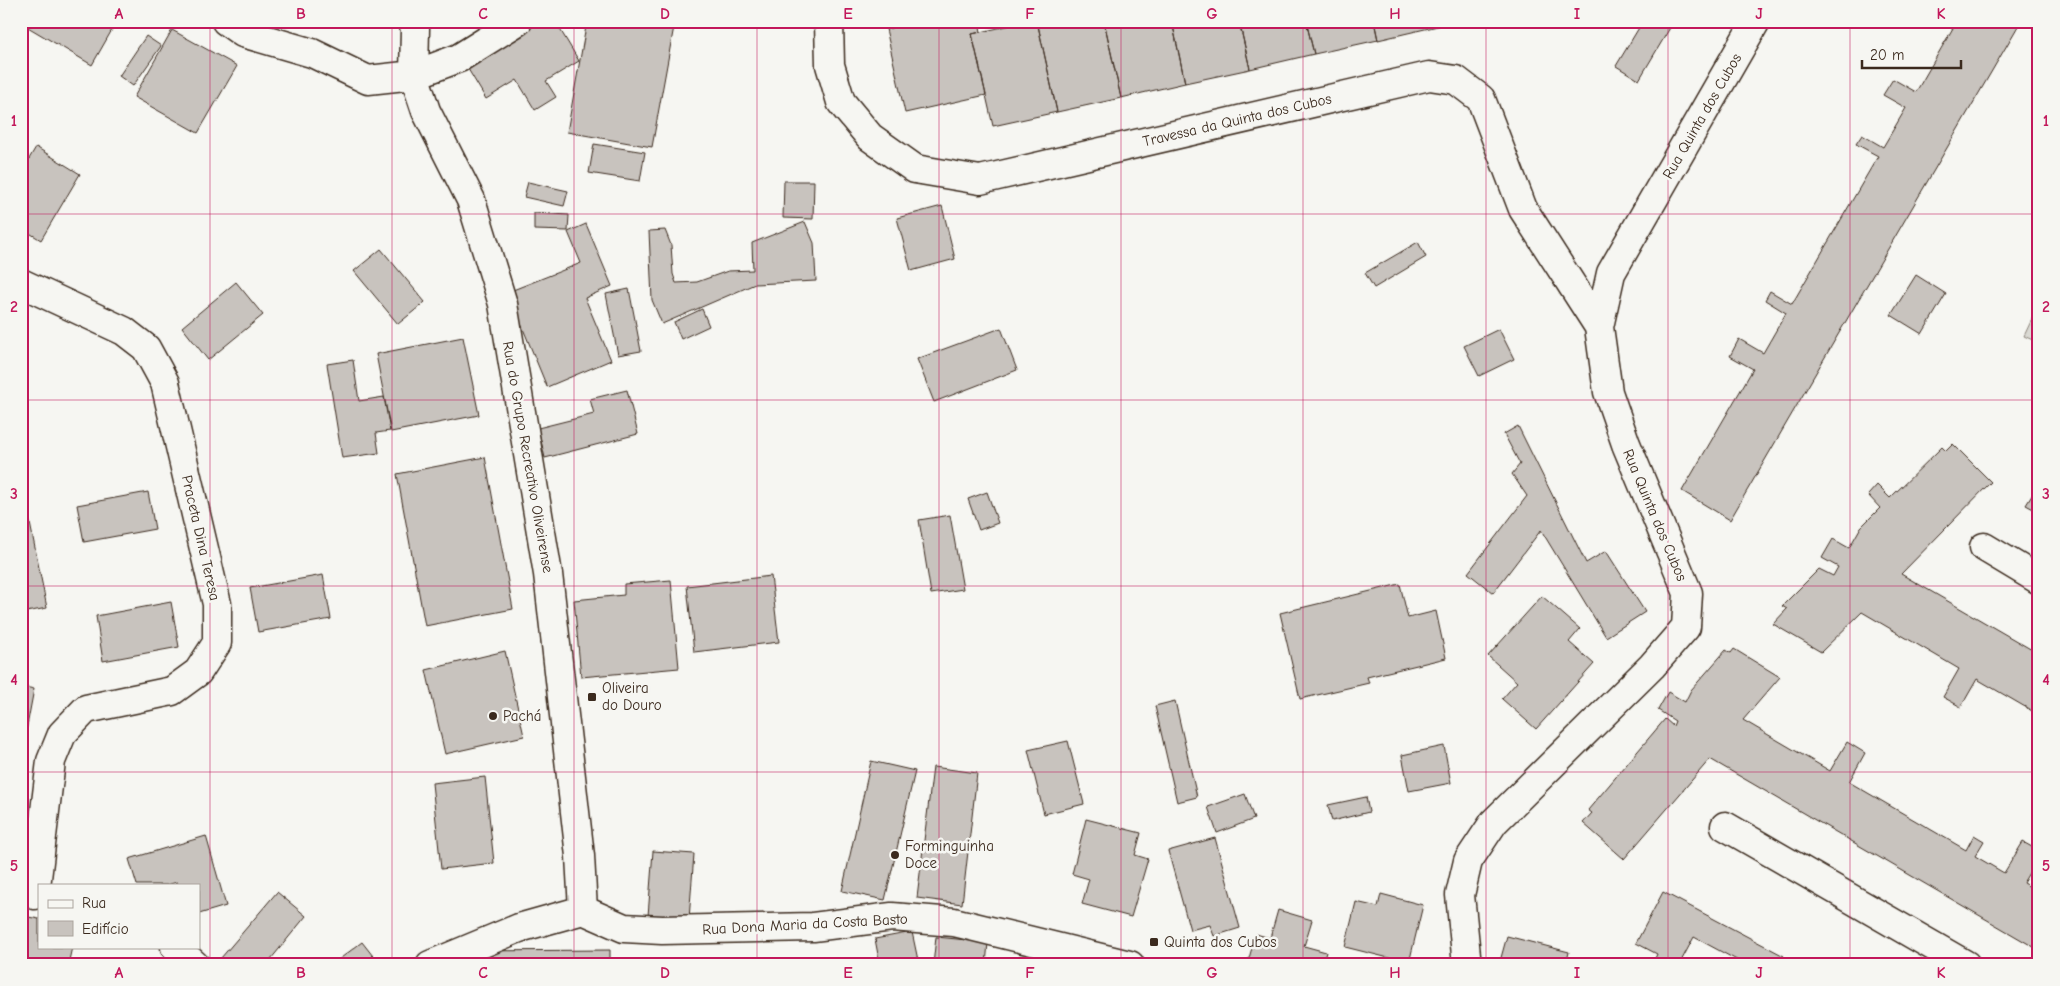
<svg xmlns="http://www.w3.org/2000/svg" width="2060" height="986" font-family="'Comic Neue',sans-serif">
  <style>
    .green { fill: #dad9d3; stroke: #8a8278 }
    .building { fill: #c8c3be; stroke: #3b2a1e }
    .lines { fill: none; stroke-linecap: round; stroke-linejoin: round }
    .minor-casing { stroke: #3b2a1e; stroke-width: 31 }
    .minor { stroke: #f6f6f2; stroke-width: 28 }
    .grid { fill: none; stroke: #c2185b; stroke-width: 1; stroke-opacity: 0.55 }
    .poi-dot { fill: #3b2a1e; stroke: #f6f6f2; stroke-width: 2 }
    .labels { text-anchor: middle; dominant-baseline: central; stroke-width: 5; stroke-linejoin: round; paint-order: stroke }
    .street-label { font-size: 15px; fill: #3b2a1e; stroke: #f6f6f2 }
    .poi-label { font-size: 15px; fill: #3b2a1e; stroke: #f6f6f2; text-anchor: start }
    .neatline { fill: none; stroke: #c2185b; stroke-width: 2 }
    .grid-label { font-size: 16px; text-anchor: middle; font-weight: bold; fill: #c2185b }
  </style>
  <rect width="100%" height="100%" fill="#f6f6f2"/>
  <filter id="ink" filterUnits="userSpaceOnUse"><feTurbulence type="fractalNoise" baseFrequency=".02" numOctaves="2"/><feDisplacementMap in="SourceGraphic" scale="10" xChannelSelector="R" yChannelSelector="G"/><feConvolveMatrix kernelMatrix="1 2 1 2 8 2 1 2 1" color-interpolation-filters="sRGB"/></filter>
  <g filter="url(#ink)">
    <!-- green -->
    <path class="green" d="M 2039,304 L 2039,343 L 2024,336 Z"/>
    <!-- building -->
    <path class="building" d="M 21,21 L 117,21 L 92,65 L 21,23 Z
      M 537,21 L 555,21 L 579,61 L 546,81 L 556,97 L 535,110 L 517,80 L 486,99 L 465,64 Z
      M 587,21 L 675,21 L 652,147 L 567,132 Z
      M 884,21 L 920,21 L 886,29 Z
      M 920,21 L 979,21 L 981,32 L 972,34 L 986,95 L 905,113 L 886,29 Z
      M 1029,21 L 1037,21 L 1057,112 L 993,126 L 972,34 Z
      M 1037,21 L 1104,21 L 1121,98 L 1057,112 Z
      M 1104,21 L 1172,21 L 1185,83 L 1121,98 Z
      M 1172,21 L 1239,21 L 1250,69 L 1185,83 Z
      M 1239,21 L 1306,21 L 1314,54 L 1250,69 Z
      M 1306,21 L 1374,21 L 1378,40 L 1314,54 Z
      M 1374,21 L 1441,21 L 1442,25 L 1378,40 Z
      M 1643,21 L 1674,21 L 1639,80 L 1616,66 Z
      M 1957,21 L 2021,21 L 1730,520 L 1682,491 L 1753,369 L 1730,356 L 1739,339 L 1763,353 L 1786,313 L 1765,300 L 1770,291 L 1792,304 L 1878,156 L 1856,144 L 1862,135 L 1883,147 L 1906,108 L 1883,95 L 1893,79 L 1916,92 Z
      M 172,30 L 237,66 L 198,133 L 134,97 Z
      M 146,36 L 161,46 L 133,86 L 119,76 Z
      M 594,144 L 645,152 L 640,181 L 589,173 Z
      M 36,147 L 80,174 L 41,240 L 21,228 L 21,161 L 26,164 Z
      M 784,181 L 814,181 L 813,219 L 783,218 Z
      M 528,182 L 568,191 L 564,206 L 524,197 Z
      M 942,206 L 955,259 L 911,271 L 897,218 Z
      M 534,213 L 569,215 L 568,231 L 534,230 Z
      M 805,222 L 814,243 L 816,281 L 755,284 L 662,324 L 652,300 L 649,231 L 665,230 L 671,245 L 673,274 L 676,283 L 697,282 L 728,271 L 753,270 L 752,243 Z
      M 586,224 L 612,286 L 585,298 L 611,360 L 547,387 L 508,292 L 581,263 L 568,232 Z
      M 1418,242 L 1426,257 L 1374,288 L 1365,273 Z
      M 381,249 L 425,302 L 398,324 L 354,271 Z
      M 1916,275 L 1946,294 L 1922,334 L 1891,315 Z
      M 236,282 L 263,315 L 208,360 L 182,327 Z
      M 629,289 L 641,351 L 618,355 L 606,294 Z
      M 702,309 L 709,326 L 681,339 L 674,322 Z
      M 1001,328 L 1017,370 L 934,402 L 917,359 Z
      M 1499,329 L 1514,359 L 1479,376 L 1464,346 Z
      M 463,337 L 479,415 L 391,432 L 376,354 Z
      M 353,360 L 359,401 L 384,397 L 390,431 L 376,433 L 379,453 L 342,458 L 327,364 Z
      M 627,390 L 638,434 L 545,458 L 538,428 L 594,414 L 590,399 Z
      M 1518,426 L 1586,563 L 1606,551 L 1645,612 L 1606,637 L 1541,530 L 1493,593 L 1468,573 L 1527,496 L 1512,474 L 1520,464 L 1504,434 Z
      M 1953,444 L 1991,482 L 1901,574 L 2039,654 L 2039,715 L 1977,679 L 1961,707 L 1943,697 L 1959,669 L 1862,612 L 1821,652 L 1773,624 L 1787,609 L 1782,606 L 1819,569 L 1833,576 L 1838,567 L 1822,558 L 1833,539 L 1849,548 L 1861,527 L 1880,508 L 1868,495 L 1877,485 L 1890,498 L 1942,447 L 1946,451 Z
      M 485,457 L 513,609 L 425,626 L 397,474 Z
      M 2039,484 L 2039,512 L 2026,505 Z
      M 148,492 L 155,529 L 84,542 L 77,505 Z
      M 987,492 L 998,523 L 979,530 L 968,499 Z
      M 950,515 L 963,589 L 931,594 L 919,520 Z
      M 29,518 L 47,608 L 21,613 L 21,520 Z
      M 323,575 L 331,619 L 258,632 L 250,588 Z
      M 771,576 L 779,642 L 694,652 L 687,586 Z
      M 671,580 L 679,668 L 581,677 L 574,600 L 624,595 L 624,584 Z
      M 1400,584 L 1408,618 L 1436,611 L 1446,658 L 1367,677 L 1369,683 L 1300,699 L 1280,613 Z
      M 1542,596 L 1580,629 L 1569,642 L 1594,664 L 1536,729 L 1502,699 L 1517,682 L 1488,656 Z
      M 171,602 L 179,647 L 103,661 L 96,616 Z
      M 1734,649 L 1780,677 L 1743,720 L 1830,771 L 1847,742 L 1865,753 L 1849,782 L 1966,850 L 1974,835 L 1984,841 L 1975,856 L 2004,873 L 2023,842 L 2039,851 L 2039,856 L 2023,883 L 2039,892 L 2039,950 L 1710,759 L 1624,859 L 1583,823 L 1592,813 L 1588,810 L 1665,719 L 1673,726 L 1675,721 L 1658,710 L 1668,692 L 1685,702 L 1691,690 L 1726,650 L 1731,653 Z
      M 505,651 L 524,736 L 445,754 L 426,670 Z
      M 21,686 L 34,689 L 21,758 Z
      M 1175,701 L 1197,797 L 1177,802 L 1155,706 Z
      M 1068,741 L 1084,804 L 1044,814 L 1028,750 Z
      M 1444,746 L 1451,783 L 1409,791 L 1402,755 Z
      M 871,761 L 915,771 L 885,900 L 842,891 Z
      M 933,767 L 977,773 L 962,904 L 917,898 Z
      M 485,777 L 494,863 L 441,869 L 432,783 Z
      M 1245,794 L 1254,819 L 1217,833 L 1208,807 Z
      M 1366,797 L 1369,812 L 1332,821 L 1328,805 Z
      M 1086,819 L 1141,833 L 1135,855 L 1148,859 L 1131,917 L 1082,904 L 1089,879 L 1072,874 Z
      M 206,836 L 226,906 L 199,914 L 199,885 L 178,885 L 177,882 L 167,885 L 137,885 L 129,859 Z
      M 1215,838 L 1240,928 L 1214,936 L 1210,925 L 1190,930 L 1168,851 Z
      M 653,851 L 694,854 L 689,919 L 648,916 Z
      M 277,892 L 306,916 L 266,965 L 215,965 Z
      M 1663,892 L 1784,956 L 1779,965 L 1768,965 L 1759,960 L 1756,965 L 1746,965 L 1694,937 L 1679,965 L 1652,965 L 1657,954 L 1636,943 Z
      M 1381,894 L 1423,905 L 1409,963 L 1345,947 L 1356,902 L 1378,907 Z
      M 1278,910 L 1312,920 L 1304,946 L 1326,952 L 1322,965 L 1247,965 L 1256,934 L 1270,938 Z
      M 23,916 L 39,919 L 39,947 L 72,947 L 68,965 L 49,961 L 48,965 L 21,965 Z
      M 912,932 L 919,965 L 880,965 L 875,939 Z
      M 1507,936 L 1569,952 L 1566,965 L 1499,965 Z
      M 936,937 L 988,942 L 986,965 L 933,965 Z
      M 362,942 L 380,965 L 334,965 L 333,964 Z
      M 610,950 L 610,965 L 470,965 L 471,951 Z"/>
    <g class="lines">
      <defs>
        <path id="minor" d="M 226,21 L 243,33 L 312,53 L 368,80 L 414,75 L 459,58 L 518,21
          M 412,21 L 415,28 L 414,75 L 426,111 L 471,200 L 503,304 L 548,574 L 580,856 L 583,910
          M 829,21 L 830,65 L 841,102 L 870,137 L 915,169 L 980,180 L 1429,76 L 1456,80 L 1481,99 L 1523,209 L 1599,327
          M 21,283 L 124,331 L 146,348 L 165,383 L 217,604 L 217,643 L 198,672 L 172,691 L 86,709 L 62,734 L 51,761 L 35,895
          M 1984,547 L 2039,580
          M 1725,826 L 1966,965
          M 175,947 L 195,965
          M 430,965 L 519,928 L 583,910 L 624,928 L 662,930 L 813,927 L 892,917 L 954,922 L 1130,965
          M 1467,965 L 1460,895 L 1468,861 L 1494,822 L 1652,666 L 1686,627 L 1688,593 L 1626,444 L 1608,392 L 1599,327 L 1611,273 L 1756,21"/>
      </defs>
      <!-- minor casing -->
      <use href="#minor" class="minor-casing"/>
      <!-- minor -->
      <use href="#minor" class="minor"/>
    </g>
  </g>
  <!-- grid -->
  <path class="grid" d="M 210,21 L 210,965M 392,21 L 392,965M 574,21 L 574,965M 757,21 L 757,965M 939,21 L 939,965M 1121,21 L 1121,965M 1303,21 L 1303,965M 1486,21 L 1486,965M 1668,21 L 1668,965M 1850,21 L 1850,965M 21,214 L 2039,214M 21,400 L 2039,400M 21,586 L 2039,586M 21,772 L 2039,772"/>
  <!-- markers -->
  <g class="poi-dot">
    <rect x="587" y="692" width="10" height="10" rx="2.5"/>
    <circle cx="493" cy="716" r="5"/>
    <circle cx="895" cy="855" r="5"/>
    <rect x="1149" y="937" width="10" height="10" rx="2.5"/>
  </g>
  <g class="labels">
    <!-- street labels -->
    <g class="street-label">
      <text transform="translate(1702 116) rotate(-60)">Rua Quinta dos Cubos</text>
      <text transform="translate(1237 120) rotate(-13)">Travessa da Quinta dos Cubos</text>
      <text transform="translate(528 457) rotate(80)">Rua do Grupo Recreativo Oliveirense</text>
      <text transform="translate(1655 515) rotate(67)">Rua Quinta dos Cubos</text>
      <text transform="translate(201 538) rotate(77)">Praceta Dina Teresa</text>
      <text transform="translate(805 924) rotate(-3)">Rua Dona Maria da Costa Basto</text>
    </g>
    <!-- poi labels -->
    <g class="poi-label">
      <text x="602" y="688">Oliveira<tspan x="602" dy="17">do Douro</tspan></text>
      <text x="503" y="716">Pachá</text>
      <text x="905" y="846">Forminguinha<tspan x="905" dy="17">Doce</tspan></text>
      <text x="1164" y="942">Quinta dos Cubos</text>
    </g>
  </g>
  <!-- margin -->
  <rect width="2060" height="986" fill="none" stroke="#f6f6f2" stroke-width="55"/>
  <!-- legend -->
  <rect x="38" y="884" width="162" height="65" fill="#f6f6f2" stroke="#aba49d"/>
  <rect x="48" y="900" width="25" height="8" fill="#f6f6f2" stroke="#aba49d"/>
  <text x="82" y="908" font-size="15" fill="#3b2a1e">Rua</text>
  <rect x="48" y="921" width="25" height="15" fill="#c8c3be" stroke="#aba49d"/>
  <text x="82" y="934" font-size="15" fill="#3b2a1e">Edifício</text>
  <!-- scale -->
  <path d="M1862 60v8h99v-8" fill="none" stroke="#3b2a1e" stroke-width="2.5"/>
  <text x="1870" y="60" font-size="15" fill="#3b2a1e" stroke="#f6f6f2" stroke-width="4" paint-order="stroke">20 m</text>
  <rect x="28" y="28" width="2004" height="930" class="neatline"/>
  <g class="grid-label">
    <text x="119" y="19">A</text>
    <text x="301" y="19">B</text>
    <text x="483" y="19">C</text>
    <text x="665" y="19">D</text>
    <text x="848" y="19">E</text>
    <text x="1030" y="19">F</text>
    <text x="1212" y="19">G</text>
    <text x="1395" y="19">H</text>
    <text x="1577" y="19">I</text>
    <text x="1759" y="19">J</text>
    <text x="1941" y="19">K</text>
    <text x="14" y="126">1</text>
    <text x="2046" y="126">1</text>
    <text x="14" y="312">2</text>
    <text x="2046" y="312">2</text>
    <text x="14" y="499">3</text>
    <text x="2046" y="499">3</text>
    <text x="14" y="685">4</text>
    <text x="2046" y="685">4</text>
    <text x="14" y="871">5</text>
    <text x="2046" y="871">5</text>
    <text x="119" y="978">A</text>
    <text x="301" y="978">B</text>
    <text x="483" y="978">C</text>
    <text x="665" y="978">D</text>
    <text x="848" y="978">E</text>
    <text x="1030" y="978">F</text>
    <text x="1212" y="978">G</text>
    <text x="1395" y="978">H</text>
    <text x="1577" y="978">I</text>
    <text x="1759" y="978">J</text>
    <text x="1941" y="978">K</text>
  </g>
</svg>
